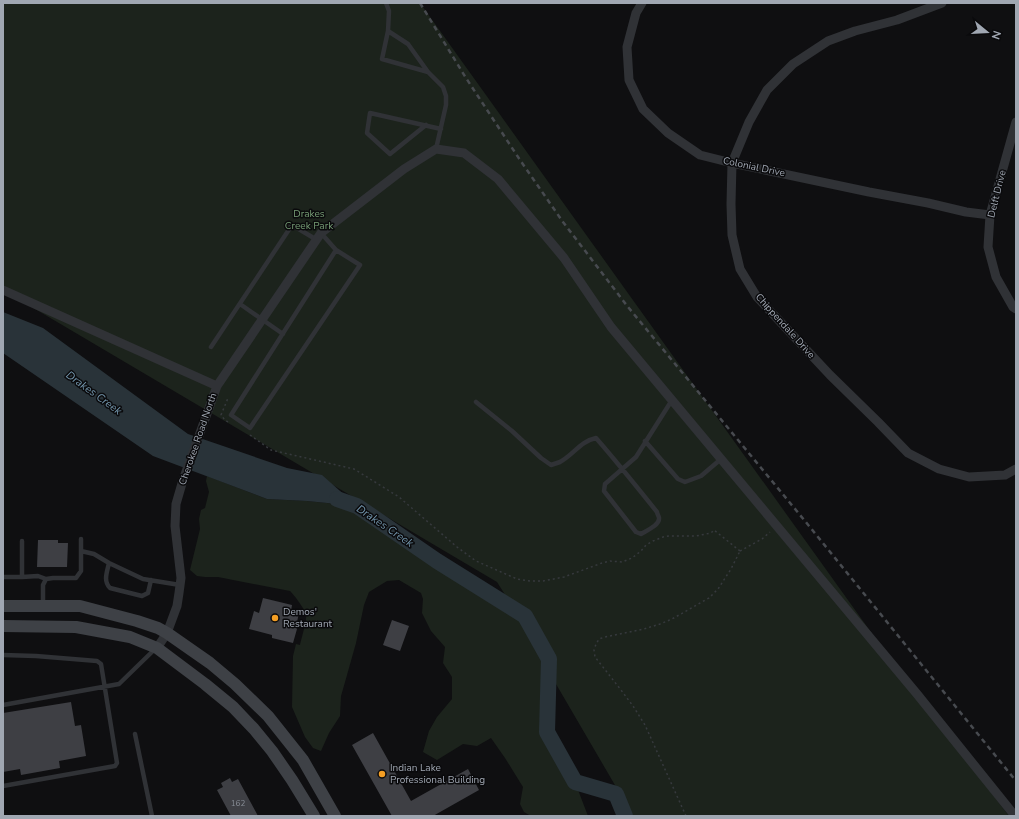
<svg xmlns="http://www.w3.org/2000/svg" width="1019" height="819" font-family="'Nunito Sans',sans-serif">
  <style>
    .green { fill: #1c231c }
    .water { fill: #293339 }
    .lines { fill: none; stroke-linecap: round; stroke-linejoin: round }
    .river { stroke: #293339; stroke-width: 16 }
    .building { fill: #3e3f44 }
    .path { stroke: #36393d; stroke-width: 1.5; stroke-dasharray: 2 3; stroke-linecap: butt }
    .lane { stroke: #303236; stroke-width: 4.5 }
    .street { stroke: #303236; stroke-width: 9 }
    .secondary { stroke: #3e4146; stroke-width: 12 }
    .rail { stroke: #474a4f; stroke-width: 2.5; stroke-dasharray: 5 4; stroke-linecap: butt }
    .poi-dot { fill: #f49e24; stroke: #0a0a0c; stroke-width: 1.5 }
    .labels { text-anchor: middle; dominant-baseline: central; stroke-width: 3; stroke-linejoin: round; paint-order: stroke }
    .number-label { font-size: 8px; fill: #888d96 }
    .street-label { font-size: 10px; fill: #a0a7b2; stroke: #0a0a0c }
    .park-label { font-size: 10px; fill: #779e76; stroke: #0a0a0c }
    .poi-label { font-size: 10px; fill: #a0a7b2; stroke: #0a0a0c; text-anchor: start }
    .water-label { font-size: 11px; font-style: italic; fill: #7598af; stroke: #0a0a0c }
  </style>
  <rect width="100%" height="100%" fill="#0f0f11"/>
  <!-- green -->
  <path class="green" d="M 3,3 L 420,3 L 906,681 L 1009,816 L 633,816 L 549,672 L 547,732 L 575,782 L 588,816 L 531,816 L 524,812 L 520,804 L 523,787 L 505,758 L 491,738 L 477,746 L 463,744 L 437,760 L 423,752 L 429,731 L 437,717 L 452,699 L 452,677 L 443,663 L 445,647 L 431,631 L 422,613 L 423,599 L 421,593 L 399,580 L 387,581 L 369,592 L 364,605 L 356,643 L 347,675 L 341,696 L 340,716 L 329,733 L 321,751 L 313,748 L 305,737 L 292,707 L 293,656 L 296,644 L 300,645 C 301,640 307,620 306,616 C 306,610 294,595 290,591 L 218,577 L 205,577 L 197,576 L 190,570 L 200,529 L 199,519 L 201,510 L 205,508 L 209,492 L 206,481 L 207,476 L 267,499 L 307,501 L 357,506 L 437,561 L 512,606 L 497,582 L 3,290 Z"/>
  <!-- water -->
  <path class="water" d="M 3,312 L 43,328 L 188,434 L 287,468 L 322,475 L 357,506 L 307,501 L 267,499 L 153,456 L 3,353 Z"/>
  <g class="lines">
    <!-- river -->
    <path class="river" d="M 337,499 L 357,506 L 437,561 L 525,616 L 549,659 L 547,732 L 575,782 L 616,794 L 625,816"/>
  </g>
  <!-- building -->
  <path class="building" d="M 38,540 L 58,540 L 58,543 L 68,543 L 67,567 L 37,567 Z
    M 263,598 L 292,605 L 291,611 L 299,613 L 297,622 L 299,622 L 293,643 L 272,638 L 272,635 L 249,629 L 254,611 L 259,613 Z
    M 392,620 L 409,626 L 400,651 L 383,645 Z
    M 71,702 L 75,726 L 81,725 L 86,756 L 59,761 L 60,768 L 21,775 L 20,769 L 3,772 L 3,713 Z
    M 373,733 L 411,801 L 468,769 L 479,790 L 433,816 L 392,816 L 352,745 Z
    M 230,778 L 232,782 L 238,779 L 258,816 L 231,816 L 217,790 L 223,787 L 221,783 Z"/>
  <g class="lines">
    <!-- path -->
    <path class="path" d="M 228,422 L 225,420 L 221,415 L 228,398
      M 250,435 L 271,450 L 354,469 L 399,497 L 457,547 L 476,561 L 517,579 L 530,581 L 543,581 L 564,577 L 602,563 L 610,561 L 622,562 L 632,558 L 641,551 L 646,545 L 653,541 L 663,537 L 669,536 L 696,536 L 711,533 L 714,530 L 740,551
      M 740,551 L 762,539 L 770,532
      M 686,816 L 645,725 L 633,706 L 621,690 L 595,657 L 594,650 L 596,644 L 599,639 L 605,637 L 644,629 L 660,624 L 672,619 L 709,598 L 718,589 L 731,569 L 740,551"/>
    <!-- lane -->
    <path class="lane" d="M 386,3 L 389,11 L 388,31
      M 428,72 L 408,44 L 388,31 L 382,59 L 428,72 L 443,87 L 446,96 L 446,105 L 436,149
      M 426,125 L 390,154 L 367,133 L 370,113 L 441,129
      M 321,233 L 336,250 L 360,265 L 250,428 L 231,415 L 336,250
      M 240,304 L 283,334
      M 211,347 L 292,225 L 317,240
      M 476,402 L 512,431 L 541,458 L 551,465 C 554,464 557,463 560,462 C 573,455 581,441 596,438 C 617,462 637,487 657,512 C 657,514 659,516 659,518 C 660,525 646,531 641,534 L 636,532 L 604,491 L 605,484 L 636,457 L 672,400
      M 645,441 L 678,479 L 685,482 L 701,476 L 721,459
      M 81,551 L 94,554 L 109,563 L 143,579 L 180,585
      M 109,563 C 107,572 103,581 110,588 L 142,596 L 148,593 L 151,580
      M 3,577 L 22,577 L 22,541
      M 22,577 L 38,576 L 46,579
      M 43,604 L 43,585 L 46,579 L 53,578 L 76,578 L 81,571 L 81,539
      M 3,655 L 36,656 L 97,661 L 101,664 L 117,763 L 115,766 L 3,786
      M 3,705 L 119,684 L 155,649
      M 135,734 L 152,816"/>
    <!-- street -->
    <path class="street" d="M 642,3 L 636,13 L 627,47 L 629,80 L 643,109 L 668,133 L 700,155 L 732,163 L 869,192 L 928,203 L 966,212 L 990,215
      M 942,3 L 897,20 L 855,31 L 828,41 L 793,64 L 767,90 L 749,122 L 732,163 L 731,204 L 732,235 L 740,269 L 757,297 L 830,375 L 878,422 L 908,453 L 939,469 L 969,477 L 1005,475 L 1016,469
      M 1016,122 L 990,215 L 988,247 L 996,277 L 1013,307 L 1016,309
      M 3,290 L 217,386
      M 157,648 L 167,633 L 177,606 L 179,593 L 181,578 L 175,526 L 176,504 L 183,480 L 217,386 L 321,233 L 404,169 L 436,149 L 464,153 L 498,179 L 564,258 L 611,327 L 917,694 L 1015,816"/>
    <!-- secondary -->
    <path class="secondary" d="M 3,606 L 80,606 L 137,621 L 158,628 L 167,633 L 210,663 L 235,684 L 268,716 L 303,760 L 335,816
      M 3,626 L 76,627 L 130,637 L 157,648 L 205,684 L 233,707 L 254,729 L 272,751 L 292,780 L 314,816"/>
    <!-- rail -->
    <path class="rail" d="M 420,3 L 466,78 L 520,160 L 563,222 L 628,307 L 805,521 L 1016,781"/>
  </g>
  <!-- markers -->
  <g class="poi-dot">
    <circle cx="275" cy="618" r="4"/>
    <circle cx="382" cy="774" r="4"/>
  </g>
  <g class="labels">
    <!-- number labels -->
    <g class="number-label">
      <text x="238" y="803">162</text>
    </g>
    <!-- street labels -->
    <g class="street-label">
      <text transform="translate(754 167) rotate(12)">Colonial Drive</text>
      <text transform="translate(997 194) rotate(-76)">Delft Drive</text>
      <text transform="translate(785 326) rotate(48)">Chippendale Drive</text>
      <text transform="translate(198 439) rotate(-71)">Cherokee Road North</text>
    </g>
    <!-- park labels -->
    <g class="park-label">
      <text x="309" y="214">Drakes<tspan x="309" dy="12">Creek Park</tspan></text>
    </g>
    <!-- poi labels -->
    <g class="poi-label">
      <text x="283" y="612">Demos'<tspan x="283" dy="12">Restaurant</tspan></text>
      <text x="390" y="768">Indian Lake<tspan x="390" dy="12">Professional Building</tspan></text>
    </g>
    <!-- water labels -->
    <g class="water-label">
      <text transform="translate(94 393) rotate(36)">Drakes Creek</text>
      <text transform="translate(385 526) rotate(34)">Drakes Creek</text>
    </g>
  </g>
  <!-- border -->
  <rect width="1019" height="819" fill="none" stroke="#a0a7b2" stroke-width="8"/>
  <!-- north arrow -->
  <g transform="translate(987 32) rotate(108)" stroke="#0a0a0c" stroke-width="3" paint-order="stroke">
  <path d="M0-3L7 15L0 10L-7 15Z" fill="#a0a7b2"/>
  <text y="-6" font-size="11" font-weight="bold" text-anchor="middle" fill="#a0a7b2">N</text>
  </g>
</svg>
